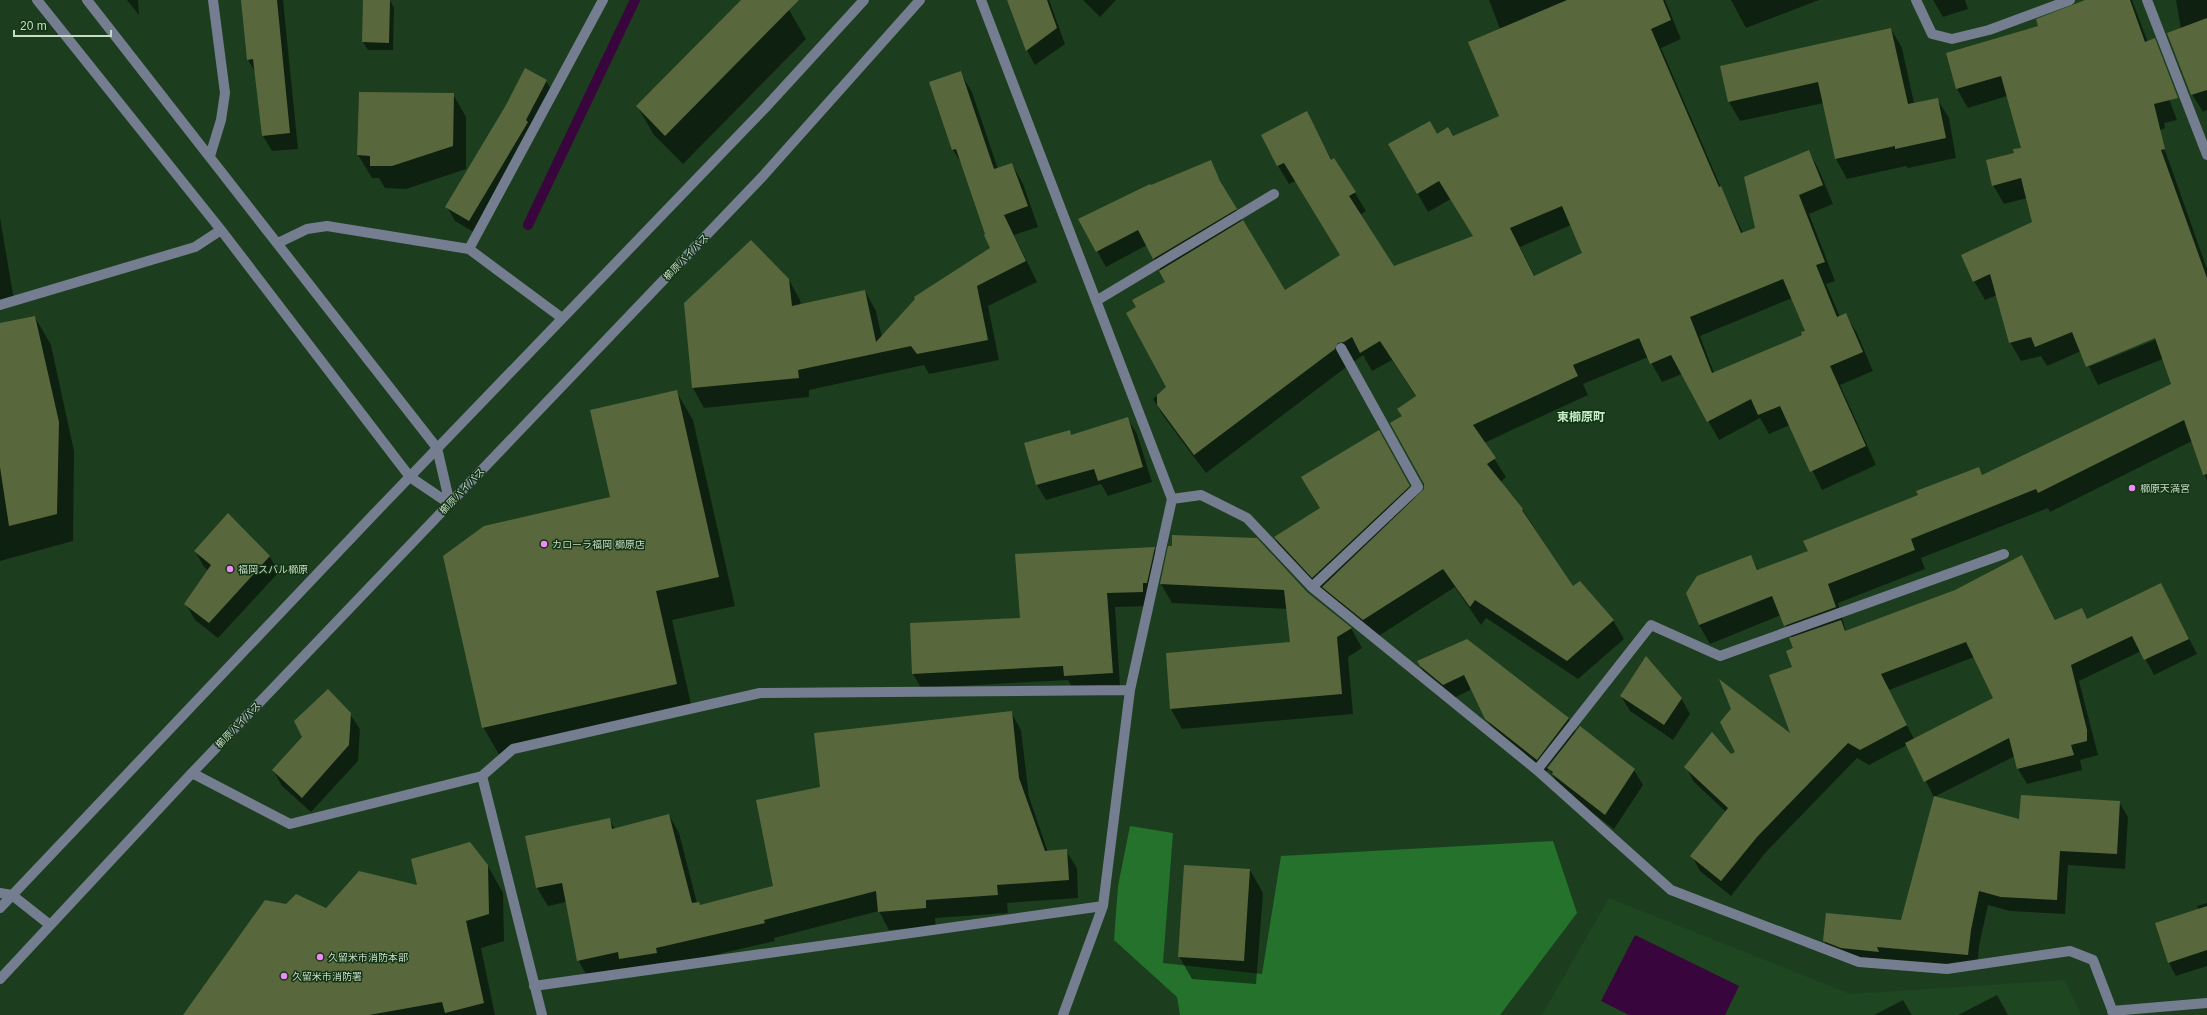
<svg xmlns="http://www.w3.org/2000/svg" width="2207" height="1015" font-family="Helvetica,'Noto Sans JP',sans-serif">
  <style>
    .built { fill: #1e4620 }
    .green { fill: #24722b }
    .water { fill: #39053d }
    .shadow { fill: #0007; fill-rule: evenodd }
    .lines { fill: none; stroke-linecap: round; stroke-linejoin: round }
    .stream { stroke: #39053d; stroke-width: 10 }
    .building { fill: #58683c; fill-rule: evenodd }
    .minor { stroke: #757e91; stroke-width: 10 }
    .poi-dot { fill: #ef8bf6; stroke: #123314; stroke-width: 1.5 }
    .labels { text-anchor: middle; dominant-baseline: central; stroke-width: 3; stroke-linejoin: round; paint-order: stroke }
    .street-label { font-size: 10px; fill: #c8dbc7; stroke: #123314 }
    .poi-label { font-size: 10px; fill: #c8dbc7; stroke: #123314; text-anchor: start }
    .quarter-label { font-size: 12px; font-weight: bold; fill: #c6edc5; stroke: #123314 }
  </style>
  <rect width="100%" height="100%" fill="#1c3e1e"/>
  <!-- built -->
  <path class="built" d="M 1609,898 L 1850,994 L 2065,980 L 2081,1015 L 1542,1015 Z"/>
  <!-- green -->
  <path class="green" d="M 1130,826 L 1173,833 L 1163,963 L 1262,974 L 1281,856 L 1553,841 L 1577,913 L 1500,1015 L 1180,1015 L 1177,997 L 1114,940 L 1118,886 Z"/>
  <!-- water -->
  <path class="water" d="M 1635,935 L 1739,986 L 1725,1015 L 1629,1015 L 1601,1001 Z"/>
  <!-- shadow -->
  <path class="shadow" d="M 127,0 L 138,0 L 139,15 Z
    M 242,0 L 283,0 L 298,149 L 272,151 L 263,136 L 256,73 L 248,60 Z
    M 364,0 L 390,0 L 394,8 L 393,50 L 368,50 L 363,42 Z
    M 742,0 L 779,0 L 789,10 L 806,39 L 683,164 L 654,135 L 637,106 Z
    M 1008,0 L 1049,0 L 1065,44 L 1035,65 L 1027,50 Z
    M 1083,0 L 1116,0 L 1100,17 Z
    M 1489,0 L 1665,0 L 1681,39 L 1661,48 L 1722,190 L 1743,233 L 1756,229 L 1809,151 L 1819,170 L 1833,204 L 1809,214 L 1835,281 L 1826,284 L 1840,317 L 1846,315 L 1857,333 L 1873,371 L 1840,385 L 1876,465 L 1822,490 L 1790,425 L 1769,434 L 1760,418 L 1719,440 L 1682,374 L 1662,382 L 1648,357 L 1583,384 L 1588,395 L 1484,443 L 1506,477 L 1500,482 L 1523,510 L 1573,588 L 1613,620 L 1624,639 L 1578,679 L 1486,618 L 1481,625 L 1455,587 L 1374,639 L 1287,558 L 1275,538 L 1321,509 L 1390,452 L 1416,498 L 1425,489 L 1403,417 L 1416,397 L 1392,360 L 1372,371 L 1363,355 L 1355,361 L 1348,361 L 1345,368 L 1206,473 L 1164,417 L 1153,399 L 1168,388 L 1138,307 L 1166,283 L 1161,271 L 1147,245 L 1106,267 L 1080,220 L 1210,161 L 1227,195 L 1285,291 L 1341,255 L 1296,181 L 1289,184 L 1278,166 L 1306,112 L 1332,161 L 1334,159 L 1366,211 L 1360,215 L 1393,268 L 1474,237 L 1451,199 L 1428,212 L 1390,145 L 1437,135 L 1452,137 L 1501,116 L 1500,29 ZM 1571,225 L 1583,253 L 1535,277 L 1520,247 ZM 1792,298 L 1806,331 L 1804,335 L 1714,373 L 1700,336 Z
    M 1731,0 L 1819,0 L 1746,28 Z
    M 1933,0 L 1965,0 L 1968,9 L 1943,17 Z
    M 2089,0 L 2132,0 L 2177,120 L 2164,123 L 2165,128 L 2154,133 L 2166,153 L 2207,269 L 2207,481 L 2192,441 L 2050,512 L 2048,508 L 1921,558 L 1925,569 L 1838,603 L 1846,632 L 1956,591 L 2022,556 L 2056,621 L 2088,620 L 2161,584 L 2197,654 L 2154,675 L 2141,651 L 2079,681 L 2098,755 L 2080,760 L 2082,770 L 2027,784 L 2018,769 L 2015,756 L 1934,797 L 1907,745 L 1869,765 L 1857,758 L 1766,852 L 1731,896 L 1700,871 L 1692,856 L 1726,812 L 1694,782 L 1686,767 L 1731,756 L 1792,736 L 1794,649 L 1792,638 L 1781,615 L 1710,644 L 1699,625 L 1687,593 L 1750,556 L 1759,571 L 1809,551 L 1978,468 L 1983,476 L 2172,384 L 2163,359 L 2098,385 L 2081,351 L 2047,366 L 2041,356 L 2021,361 L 2010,342 L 1997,295 L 1985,300 L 1974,281 L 2033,223 L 2027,198 L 2004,204 L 1993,185 L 2015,153 L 2022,148 L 2007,96 L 1968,108 L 1957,89 L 2040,26 ZM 2159,336 L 2160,338 L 2088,367 L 2088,365 ZM 1974,657 L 1994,699 L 1914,739 L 1889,690 Z
    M 2176,0 L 2207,0 L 2207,110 L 2203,112 L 2192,94 Z
    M 1891,29 L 1902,48 L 1914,103 L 1937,99 L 1949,118 L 1956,158 L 1908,168 L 1906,166 L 1847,179 L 1836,159 L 1824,103 L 1740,121 L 1729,102 Z
    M 960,72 L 972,92 L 998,169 L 1012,164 L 1023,184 L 1038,227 L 1014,235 L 1037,282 L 988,306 L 999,360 L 929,374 L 924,365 L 809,390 L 809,397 L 704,408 L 693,388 L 789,280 L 800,300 L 801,305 L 865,291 L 876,311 L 882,338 L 991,248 L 963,166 L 953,150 Z
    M 546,81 L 554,94 L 477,234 L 455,221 L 447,207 Z
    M 359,93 L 453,94 L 466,117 L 466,169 L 406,189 L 385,188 L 379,178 L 372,178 L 358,155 Z
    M 0,218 L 14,300 L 0,302 Z
    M 35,317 L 51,345 L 74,451 L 73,541 L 0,561 L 0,324 Z
    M 676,391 L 693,420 L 735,606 L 672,620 L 693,713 L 500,756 L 483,727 L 611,497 Z
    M 1128,419 L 1137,434 L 1152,482 L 1108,496 L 1101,484 L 1046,500 L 1037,485 L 1069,431 L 1072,436 Z
    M 228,515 L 270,557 L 279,572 L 218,638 L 195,620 L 186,604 L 209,571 L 204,567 L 195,551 Z
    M 1173,547 L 1307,592 L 1351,628 L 1362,648 L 1348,657 L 1353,714 L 1182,729 L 1171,709 L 1167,654 L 1292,643 L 1288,609 L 1172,603 L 1161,584 Z
    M 1154,548 L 1162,562 L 1151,606 L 1115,607 L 1120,687 L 1073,689 L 1068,680 L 921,688 L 913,674 L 911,624 L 1021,618 Z
    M 1467,640 L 1569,719 L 1576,732 L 1580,728 L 1634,770 L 1643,785 L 1614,829 L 1561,789 L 1549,769 L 1545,773 L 1494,733 L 1472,689 L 1452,699 L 1429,680 L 1420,666 Z
    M 1621,696 L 1681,698 L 1690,714 L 1673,740 L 1630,711 Z
    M 1011,712 L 1021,730 L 1029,797 L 1048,852 L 1066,851 L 1077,868 L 1078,898 L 1007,903 L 1008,913 L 935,918 L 936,926 L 889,930 L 879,911 L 774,938 L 775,941 L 666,966 L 588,978 L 578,960 L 566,902 L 548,906 L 537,888 L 526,837 L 609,819 L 615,829 L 669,815 L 679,833 L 697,903 L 700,906 L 774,887 L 821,788 Z
    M 350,714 L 360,729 L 358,761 L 311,812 L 282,786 L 273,770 Z
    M 2119,802 L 2128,817 L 2125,869 L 2068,865 L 2065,914 L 2010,911 L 1988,905 L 1979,946 L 1977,970 L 1833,956 L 1824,941 L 1902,921 L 2020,820 Z
    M 488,866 L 503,893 L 504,941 L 481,948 L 495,1015 L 184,1015 L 286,905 L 327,909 L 418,887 Z
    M 1250,870 L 1263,893 L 1256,984 L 1192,979 L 1179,956 Z
    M 2207,903 L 2207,966 L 2176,976 L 2169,963 L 2199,910 L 2197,906 Z
    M 1997,995 L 2008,1015 L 1958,1015 Z
    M 1903,1000 L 1912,1015 L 1874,1015 Z"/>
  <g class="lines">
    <!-- stream -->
    <path class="stream" d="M 528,225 L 635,0"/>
  </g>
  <!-- building -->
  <path class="building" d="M 241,0 L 277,0 L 290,133 L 262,136 L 253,59 L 247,60 Z
    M 363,0 L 390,0 L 389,43 L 362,42 Z
    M 741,0 L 799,0 L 665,136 L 636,106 Z
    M 1007,0 L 1047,0 L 1057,28 L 1026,51 Z
    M 1567,0 L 1663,0 L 1671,20 L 1651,29 L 1719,187 L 1721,186 L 1741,233 L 1755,228 L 1744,177 L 1809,150 L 1823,185 L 1799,195 L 1825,262 L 1816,265 L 1837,317 L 1846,313 L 1863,352 L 1830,366 L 1866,446 L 1810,472 L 1780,406 L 1758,415 L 1751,399 L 1707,422 L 1671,355 L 1650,364 L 1639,338 L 1573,365 L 1578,376 L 1473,425 L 1496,458 L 1487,464 L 1523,509 L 1522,510 L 1573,586 L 1580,581 L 1614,620 L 1567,661 L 1475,600 L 1470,607 L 1443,569 L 1363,620 L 1322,587 L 1424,489 L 1424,484 L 1390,423 L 1402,416 L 1397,409 L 1416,396 L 1380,341 L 1360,353 L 1352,337 L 1344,342 L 1338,343 L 1335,349 L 1194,455 L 1157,405 L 1157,395 L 1166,387 L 1126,313 L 1136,307 L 1132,300 L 1165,282 L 1159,271 L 1243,220 L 1285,290 L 1340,255 L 1284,163 L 1277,166 L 1261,135 L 1307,111 L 1331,160 L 1334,158 L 1356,192 L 1349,196 L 1394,266 L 1473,236 L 1439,181 L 1417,194 L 1388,144 L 1430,121 L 1437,134 L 1448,127 L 1453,136 L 1499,116 L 1468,42 ZM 1562,206 L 1582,253 L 1534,276 L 1510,228 ZM 1783,279 L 1805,331 L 1801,332 L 1802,335 L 1712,373 L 1690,317 Z
    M 2085,0 L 2130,0 L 2145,42 L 2155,38 L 2178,98 L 2154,104 L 2165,149 L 2161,150 L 2207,278 L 2207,474 L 2203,475 L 2184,420 L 2038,493 L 2036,489 L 1911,539 L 1915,550 L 1828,584 L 1836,607 L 1784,626 L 1772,596 L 1699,625 L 1686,593 L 1697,576 L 1751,555 L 1757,570 L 1808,551 L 1803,541 L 1918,495 L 1916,491 L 1979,467 L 1982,475 L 2171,384 L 2155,338 L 2086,367 L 2072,332 L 2035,347 L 2031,337 L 2009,343 L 1990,274 L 1973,282 L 1961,255 L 2032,222 L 2021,178 L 1992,186 L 1986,160 L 2014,153 L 2013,149 L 2021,148 L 2001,76 L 1956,89 L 1946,53 L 2038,26 L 2036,19 Z
    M 2207,18 L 2207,90 L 2191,95 L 2167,33 Z
    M 1891,28 L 1908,104 L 1938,98 L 1946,138 L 1895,149 L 1895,146 L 1835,159 L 1818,82 L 1728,102 L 1720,66 Z
    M 525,68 L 547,80 L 526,120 L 528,122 L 469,221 L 445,207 L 506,105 Z
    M 961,71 L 994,169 L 1012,163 L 1028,206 L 1004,215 L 1026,261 L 977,286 L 988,340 L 917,354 L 911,346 L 798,370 L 799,378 L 692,388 L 684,303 L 751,240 L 789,279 L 792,306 L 865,290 L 876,342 L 915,299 L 914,297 L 990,248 L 984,235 L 985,234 L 956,149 L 952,150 L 929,82 Z
    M 359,92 L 454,93 L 453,146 L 392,166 L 370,166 L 370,156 L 357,155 Z
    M 1211,160 L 1220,181 L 1237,209 L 1153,259 L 1138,230 L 1096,252 L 1078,219 L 1150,184 L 1151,185 Z
    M 35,316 L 59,422 L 57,514 L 9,526 L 0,467 L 0,323 Z
    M 677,390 L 719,577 L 656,591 L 677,684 L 482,728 L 443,556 L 484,526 L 610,497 L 590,410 Z
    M 1128,417 L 1143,467 L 1098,481 L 1094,469 L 1036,485 L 1024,443 L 1070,430 L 1071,435 Z
    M 1379,430 L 1410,486 L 1312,578 L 1274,537 L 1320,508 L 1301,477 Z
    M 228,513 L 270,556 L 209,623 L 184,604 L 211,565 L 194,551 Z
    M 1172,535 L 1257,538 L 1307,592 L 1352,628 L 1337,637 L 1342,694 L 1170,709 L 1166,653 L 1290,642 L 1284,590 L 1160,584 L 1168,546 L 1172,546 Z
    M 1155,547 L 1147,583 L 1143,583 L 1143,592 L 1107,593 L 1113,673 L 1064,676 L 1063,666 L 912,674 L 910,623 L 1020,618 L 1015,554 Z
    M 2022,555 L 2055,620 L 2082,608 L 2087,619 L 2161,583 L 2189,639 L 2144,660 L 2132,636 L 2071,665 L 2087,730 L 2087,741 L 2071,745 L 2074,755 L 2017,769 L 2009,738 L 1924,782 L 1905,743 L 1993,698 L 1966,642 L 1881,674 L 1907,725 L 1860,750 L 1848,743 L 1757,837 L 1721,881 L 1690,856 L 1728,808 L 1684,767 L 1712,732 L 1731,754 L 1735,752 L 1720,722 L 1731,709 L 1719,679 L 1790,733 L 1769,675 L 1792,667 L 1786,651 L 1793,648 L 1789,638 L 1841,620 L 1845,631 L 1955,590 Z
    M 1467,639 L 1569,718 L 1537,760 L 1485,719 L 1464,675 L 1443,685 L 1420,666 L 1417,661 Z
    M 1646,656 L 1682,698 L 1664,725 L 1620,696 Z
    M 328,689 L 351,713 L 349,745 L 302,798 L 272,770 L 302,737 L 294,721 Z
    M 1012,711 L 1019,778 L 1045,851 L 1067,849 L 1069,880 L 997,885 L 998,895 L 926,900 L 926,908 L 878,912 L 876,891 L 764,920 L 765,923 L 656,948 L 657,953 L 619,959 L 618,952 L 577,961 L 562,883 L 536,888 L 525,836 L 610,818 L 612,829 L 669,814 L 692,903 L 699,902 L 700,905 L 773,886 L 756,800 L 820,787 L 814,733 Z
    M 1580,726 L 1635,769 L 1605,815 L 1552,774 L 1553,772 L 1547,768 Z
    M 2021,795 L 2120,801 L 2117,854 L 2060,851 L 2057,900 L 2001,897 L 1979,891 L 1971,930 L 1968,955 L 1877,947 L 1879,952 L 1841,948 L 1823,941 L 1826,913 L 1901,920 L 1934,796 L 2019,819 Z
    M 470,842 L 488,865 L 489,914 L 466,921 L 484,1003 L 445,1013 L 442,1002 L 369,1015 L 183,1015 L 265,900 L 286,904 L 296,894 L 326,908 L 359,871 L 417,885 L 411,859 Z
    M 1184,865 L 1250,869 L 1244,961 L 1178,957 Z
    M 2207,906 L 2207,950 L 2168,963 L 2155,923 Z"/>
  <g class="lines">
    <!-- minor -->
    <path class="minor" d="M 37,0 L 221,230 L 410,477 L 450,504
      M 87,0 L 437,448 L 450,504
      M 981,0 L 1172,499 L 1130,690 L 1103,906 L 1063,1015
      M 1916,0 L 1932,34 L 1952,39 L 1989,30 L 2070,0
      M 2147,0 L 2207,155
      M 210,156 L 221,120 L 225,93 L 213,0
      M 278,243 L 307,229 L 327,226 L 469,249
      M 1096,301 L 1274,194
      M 0,305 L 195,247 L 221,230
      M 562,318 L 469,249 L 603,0
      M 1172,499 L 1201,495 L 1247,518 L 1312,587 L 1537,770 L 1671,890 L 1859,962 L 1947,969 L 2070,951 L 2093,960 L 2114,1015
      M 1312,587 L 1418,487 L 1341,348
      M 1537,770 L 1651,625 L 1720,656 L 2004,554
      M 192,773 L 290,824 L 482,776 L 513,749 L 760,693 L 1130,690
      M 482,776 L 542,1015
      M 0,893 L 12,895 L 50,925
      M 0,908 L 374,514 L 765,108 L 864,0
      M 0,979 L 192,773 L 763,176 L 920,0
      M 534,986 L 1103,906
      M 2112,1011 L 2207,1003"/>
  </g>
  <!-- markers -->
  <g class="poi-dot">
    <circle cx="2132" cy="488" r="4"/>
    <circle cx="544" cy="544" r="4"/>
    <circle cx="230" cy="569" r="4"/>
    <circle cx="320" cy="957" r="4"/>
    <circle cx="284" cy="976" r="4"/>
  </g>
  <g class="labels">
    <!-- street labels -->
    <g class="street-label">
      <text transform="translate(686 257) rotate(-46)">櫛原バイパス</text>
      <text transform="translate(462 491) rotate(-46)">櫛原バイパス</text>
      <text transform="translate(238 725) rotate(-46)">櫛原バイパス</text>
    </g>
    <!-- poi labels -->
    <g class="poi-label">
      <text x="2140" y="488">櫛原天満宮</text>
      <text x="552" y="544">カローラ福岡 櫛原店</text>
      <text x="238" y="569">福岡スバル櫛原</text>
      <text x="328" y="957">久留米市消防本部</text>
      <text x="292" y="976">久留米市消防署</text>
    </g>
    <!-- quarter labels -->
    <g class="quarter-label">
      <text x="1581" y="417">東櫛原町</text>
    </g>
  </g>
  <!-- scale -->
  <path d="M14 30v6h97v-6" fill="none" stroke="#c8dbc7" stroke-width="2"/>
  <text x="20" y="30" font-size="12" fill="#c8dbc7" stroke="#123314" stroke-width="3" paint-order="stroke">20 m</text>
</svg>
